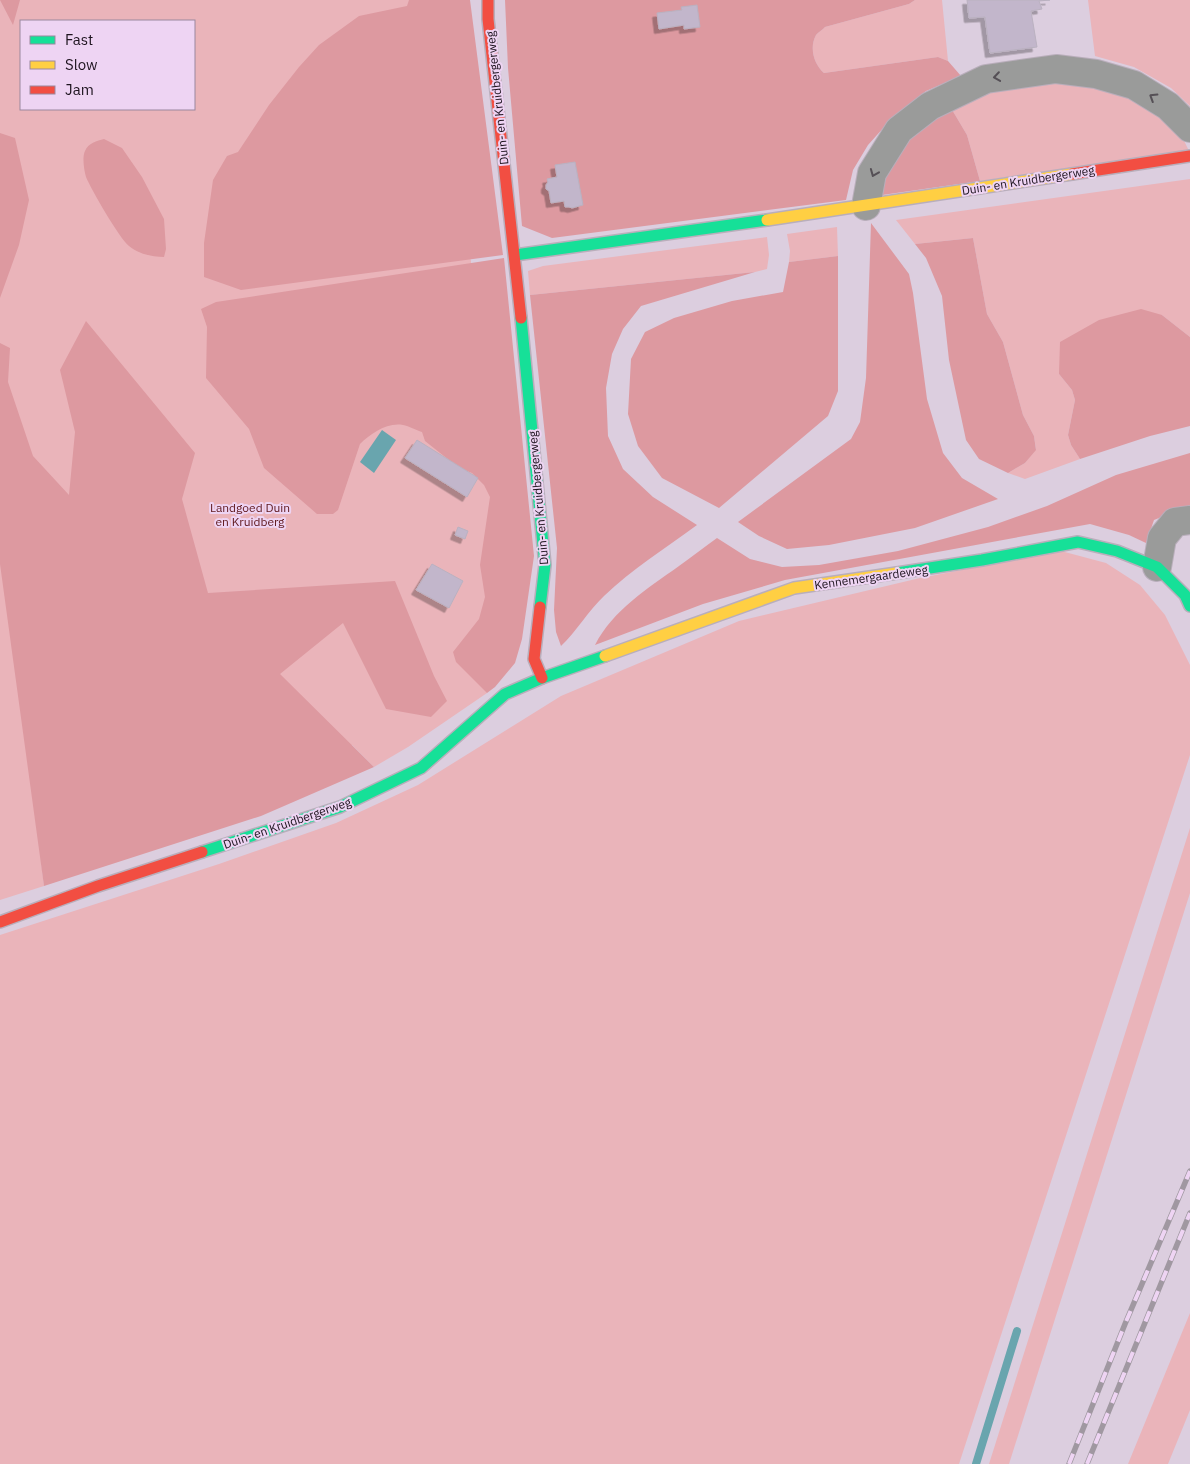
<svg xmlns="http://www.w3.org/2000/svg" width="1190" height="1464" font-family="'IBM Plex Sans',sans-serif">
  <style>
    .green { fill: #eab4ba; fill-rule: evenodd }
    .forest { fill: #dd99a0 }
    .water { fill: #69a5ae }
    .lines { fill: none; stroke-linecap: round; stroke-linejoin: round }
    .stream { stroke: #69a5ae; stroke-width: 8 }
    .building { fill: #c2b6cb; stroke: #bab1c0; filter: url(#shadow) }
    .street-casing { stroke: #b9aebb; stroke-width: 30 }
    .fast-casing { stroke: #b9aebb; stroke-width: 14 }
    .slow-casing { stroke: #b9aebb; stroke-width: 14 }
    .jam-casing { stroke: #b9aebb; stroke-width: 14 }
    .street { stroke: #9a9b9a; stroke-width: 28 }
    .fast { stroke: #16e098; stroke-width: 11 }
    .slow { stroke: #ffcf43; stroke-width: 11 }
    .jam { stroke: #f24e42; stroke-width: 11 }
    .rail-casing { stroke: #a098a1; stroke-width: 5.5 }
    .rail { stroke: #eed4f3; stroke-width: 4; stroke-dasharray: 11; stroke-linecap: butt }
    .oneway { stroke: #555056 }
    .labels { text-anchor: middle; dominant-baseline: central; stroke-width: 4; stroke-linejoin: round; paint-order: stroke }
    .street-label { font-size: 12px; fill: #1d131e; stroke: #eed4f3 }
    .park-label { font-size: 12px; fill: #5d161b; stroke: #eed4f3 }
  </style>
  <defs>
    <filter id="shadow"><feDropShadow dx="-4.5" dy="4.5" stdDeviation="0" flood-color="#0004"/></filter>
  </defs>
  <rect width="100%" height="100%" fill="#dccedf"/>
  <!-- green -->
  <path class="green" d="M 0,0 L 446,0 L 461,184 L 499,480 L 487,693 L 408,747 L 374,767 L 352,745 L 41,861 L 44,886 L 0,900 ZM 21,21 L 194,21 L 194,109 L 21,109 Z
    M 915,0 L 942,0 L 948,61 L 938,57 L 824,73 C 814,64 809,48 816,35 C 818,32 823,30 825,27 L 909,4 Z
    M 1088,0 L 1190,0 L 1190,106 L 1171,88 L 1134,67 L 1095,56 Z
    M 1046,80 L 1094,82 L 1140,97 L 1176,124 L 1189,151 L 980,181 L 967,135 L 951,108 L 984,93 Z
    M 1190,179 L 1190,337 L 1162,315 L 1059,374 L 1072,390 L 1075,400 L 1068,435 L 1071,445 L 1080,459 L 1025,479 L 1008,473 L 1025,463 L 1036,449 L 1034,436 L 1023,415 L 1003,342 L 987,314 L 973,238 L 915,244 L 896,220 Z
    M 837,227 L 838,256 L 789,262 L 790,251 L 787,234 Z
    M 767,237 L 769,255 L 767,269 L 755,272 L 530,295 L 528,271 L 543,266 Z
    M 1061,551 L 1106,563 L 1140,585 L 1165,615 L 1190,665 L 1190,755 L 959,1464 L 0,1464 L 0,935 L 219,864 L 336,823 L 418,785 L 561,696 L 739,621 L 920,578 Z
    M 1190,828 L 1190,893 L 1009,1464 L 989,1464 Z
    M 1190,1313 L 1190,1410 L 1168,1464 L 1128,1464 Z"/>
  <!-- forest -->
  <path class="forest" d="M 0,0 L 20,0 L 13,25 Z
    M 409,0 L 470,0 L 503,255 L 241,290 L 204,277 L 204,243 L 213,180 L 227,156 L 238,152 L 269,105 L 299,67 L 319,45 L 359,16 L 407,6 Z
    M 505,0 L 915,0 L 909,4 L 825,27 C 823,30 818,32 816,35 C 809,48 814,64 824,73 L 938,57 L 948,61 L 961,76 L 926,91 L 894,116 L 868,145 L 853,170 L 846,200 L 552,238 L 522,226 L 508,68 Z
    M 951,108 L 967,135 L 980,181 L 875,196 L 907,136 Z
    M 0,133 L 15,138 L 29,200 L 19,245 L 0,298 Z
    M 104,139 L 122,148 L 142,177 L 164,219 L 166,249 L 164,257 C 152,257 139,254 129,246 C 119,238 91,189 86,177 C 84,170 82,157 85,151 C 88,143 97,141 104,139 Z
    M 871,223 L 909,274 L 913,293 L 927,399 L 943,453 L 962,478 L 998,499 L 915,528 L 829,545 L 787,549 L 759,536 L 738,522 L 851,439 L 860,422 L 866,378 Z
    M 973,238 L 987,314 L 1003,342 L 1023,415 L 1034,436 L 1036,450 L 1025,463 L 1008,473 L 979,459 L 966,440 L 949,360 L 942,296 L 926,258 L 915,244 Z
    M 838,256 L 838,391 L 828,416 L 719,508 L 662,478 L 638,446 L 628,414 L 631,359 L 645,332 L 674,318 L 732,301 L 783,292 L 789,262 Z
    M 504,258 L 534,556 L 522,639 L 515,663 L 495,687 L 487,693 L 456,662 L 453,652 L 479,619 L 485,597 L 480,565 L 490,497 L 484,485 L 472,473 L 459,468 L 425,441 L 422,432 C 416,430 409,426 403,425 C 387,422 370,434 360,444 L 338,510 L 333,514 L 317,514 L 264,468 L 249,429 L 206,378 L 207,327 L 201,309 L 216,302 Z
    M 755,272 L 641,306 L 623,329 L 612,354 L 606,388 L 608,436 L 623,469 L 653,497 L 697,525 C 666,548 632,569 604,596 C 588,611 576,632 561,646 L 556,632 L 554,610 L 557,548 L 530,295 Z
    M 1141,309 L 1162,315 L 1190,337 L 1190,426 L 1150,436 L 1080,459 L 1071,445 L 1068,435 L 1075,400 L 1072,390 L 1059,374 L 1060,342 L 1099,320 Z
    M 86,321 L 195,453 L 182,499 L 208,593 L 395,581 L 434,676 L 447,701 L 431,717 L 386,709 L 343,623 L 280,674 L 374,767 L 261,816 L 44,886 L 0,564 L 0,343 L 10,348 L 8,382 L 33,456 L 69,495 L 75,432 L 60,370 Z
    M 1190,453 L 1190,509 L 1179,510 L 1154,520 L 1146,543 L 1129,535 L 1090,524 L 785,580 L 703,604 L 595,645 C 613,610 648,588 679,566 C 692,557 704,547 717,538 L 750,559 L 782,567 L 819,565 L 898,551 L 988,527 L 1047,506 L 1116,475 Z"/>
  <!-- water -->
  <path class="water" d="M 382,430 L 396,440 L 374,473 L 360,462 Z"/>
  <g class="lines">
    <!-- stream -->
    <path class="stream" d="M 976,1464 L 1017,1331"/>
  </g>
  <!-- building -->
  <path class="building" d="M 967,0 L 1050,0 L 1039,1 L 1042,9 L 1031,11 L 1037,47 L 990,53 L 985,17 L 969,18 Z
    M 697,5 L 700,27 L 684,29 L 684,25 L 659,29 L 657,13 L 682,10 L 681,7 Z
    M 575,162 L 583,205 L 572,208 L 569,207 L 565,207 L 564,201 L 551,203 L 549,191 L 546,189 L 546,185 L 548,182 L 547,179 L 557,177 L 555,165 Z
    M 417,440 L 478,478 L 467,497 L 405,458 Z
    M 458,527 L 468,531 L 465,539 L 455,535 Z
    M 432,564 L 463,581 L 449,608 L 416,590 Z"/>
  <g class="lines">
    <defs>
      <path id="street" d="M 866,206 L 872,173 L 899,130 L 930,106 L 986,79 L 1056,69 L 1096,74 L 1134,85 L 1168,106 L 1190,128
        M 1157,567 L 1162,538 L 1175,522 L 1190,520"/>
      <path id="fast" d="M 515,255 L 767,220
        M 521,318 L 545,565 L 540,607
        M 897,573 L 982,560 L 1078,542 L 1117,551 L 1157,567 L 1185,595 L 1190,606
        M 202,852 L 340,807 L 421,768 L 505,694 L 542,678 L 605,656"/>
      <path id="slow" d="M 767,220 L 1072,174
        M 605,656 L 794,588 L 897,573"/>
      <path id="jam" d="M 488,0 L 488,19 L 521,318
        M 1072,174 L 1190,156
        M 540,607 L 534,659 L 542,678
        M 0,922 L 98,886 L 202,852"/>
    </defs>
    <!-- street casing -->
    <use href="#street" class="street-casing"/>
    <!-- fast casing -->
    <use href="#fast" class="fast-casing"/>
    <!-- slow casing -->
    <use href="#slow" class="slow-casing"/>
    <!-- jam casing -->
    <use href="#jam" class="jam-casing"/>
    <!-- street -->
    <use href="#street" class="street"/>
    <!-- fast -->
    <use href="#fast" class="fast"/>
    <!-- slow -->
    <use href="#slow" class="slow"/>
    <!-- jam -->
    <use href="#jam" class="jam"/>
    <defs>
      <path id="rail" d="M 1069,1464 L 1125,1324 L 1190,1171
        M 1087,1464 L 1190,1213"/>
    </defs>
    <!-- rail casing -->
    <use href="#rail" class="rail-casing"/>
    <!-- rail -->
    <use href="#rail" class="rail"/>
  </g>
  <!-- one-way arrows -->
  <defs><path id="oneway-chevron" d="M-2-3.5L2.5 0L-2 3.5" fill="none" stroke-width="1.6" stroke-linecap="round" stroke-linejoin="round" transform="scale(1.25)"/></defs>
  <g class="oneway">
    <use href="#oneway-chevron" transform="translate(997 77) rotate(172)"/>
    <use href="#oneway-chevron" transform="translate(1153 97) rotate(-148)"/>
    <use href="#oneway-chevron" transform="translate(874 173) rotate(112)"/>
  </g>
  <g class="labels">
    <!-- street labels -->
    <g class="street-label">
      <text transform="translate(497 98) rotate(-96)">Duin- en Kruidbergerweg</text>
      <text transform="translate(1028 180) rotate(-9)">Duin- en Kruidbergerweg</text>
      <text transform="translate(538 498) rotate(-95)">Duin- en Kruidbergerweg</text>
      <text transform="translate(871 577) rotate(-8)">Kennemergaardeweg</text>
      <text transform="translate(287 823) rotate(-19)">Duin- en Kruidbergerweg</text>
    </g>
    <!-- park labels -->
    <g class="park-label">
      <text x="250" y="507">Landgoed Duin<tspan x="250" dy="14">en Kruidberg</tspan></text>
    </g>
  </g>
  <!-- legend -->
  <rect x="20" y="20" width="175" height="90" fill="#eed4f3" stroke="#9a879e"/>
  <rect x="30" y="36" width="25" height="8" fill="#16e098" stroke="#9a879e"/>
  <text x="65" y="45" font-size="15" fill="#1d131e">Fast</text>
  <rect x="30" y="61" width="25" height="8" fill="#ffcf43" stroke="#9a879e"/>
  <text x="65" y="70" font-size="15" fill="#1d131e">Slow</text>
  <rect x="30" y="86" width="25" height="8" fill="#f24e42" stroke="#9a879e"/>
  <text x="65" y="95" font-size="15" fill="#1d131e">Jam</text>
</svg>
